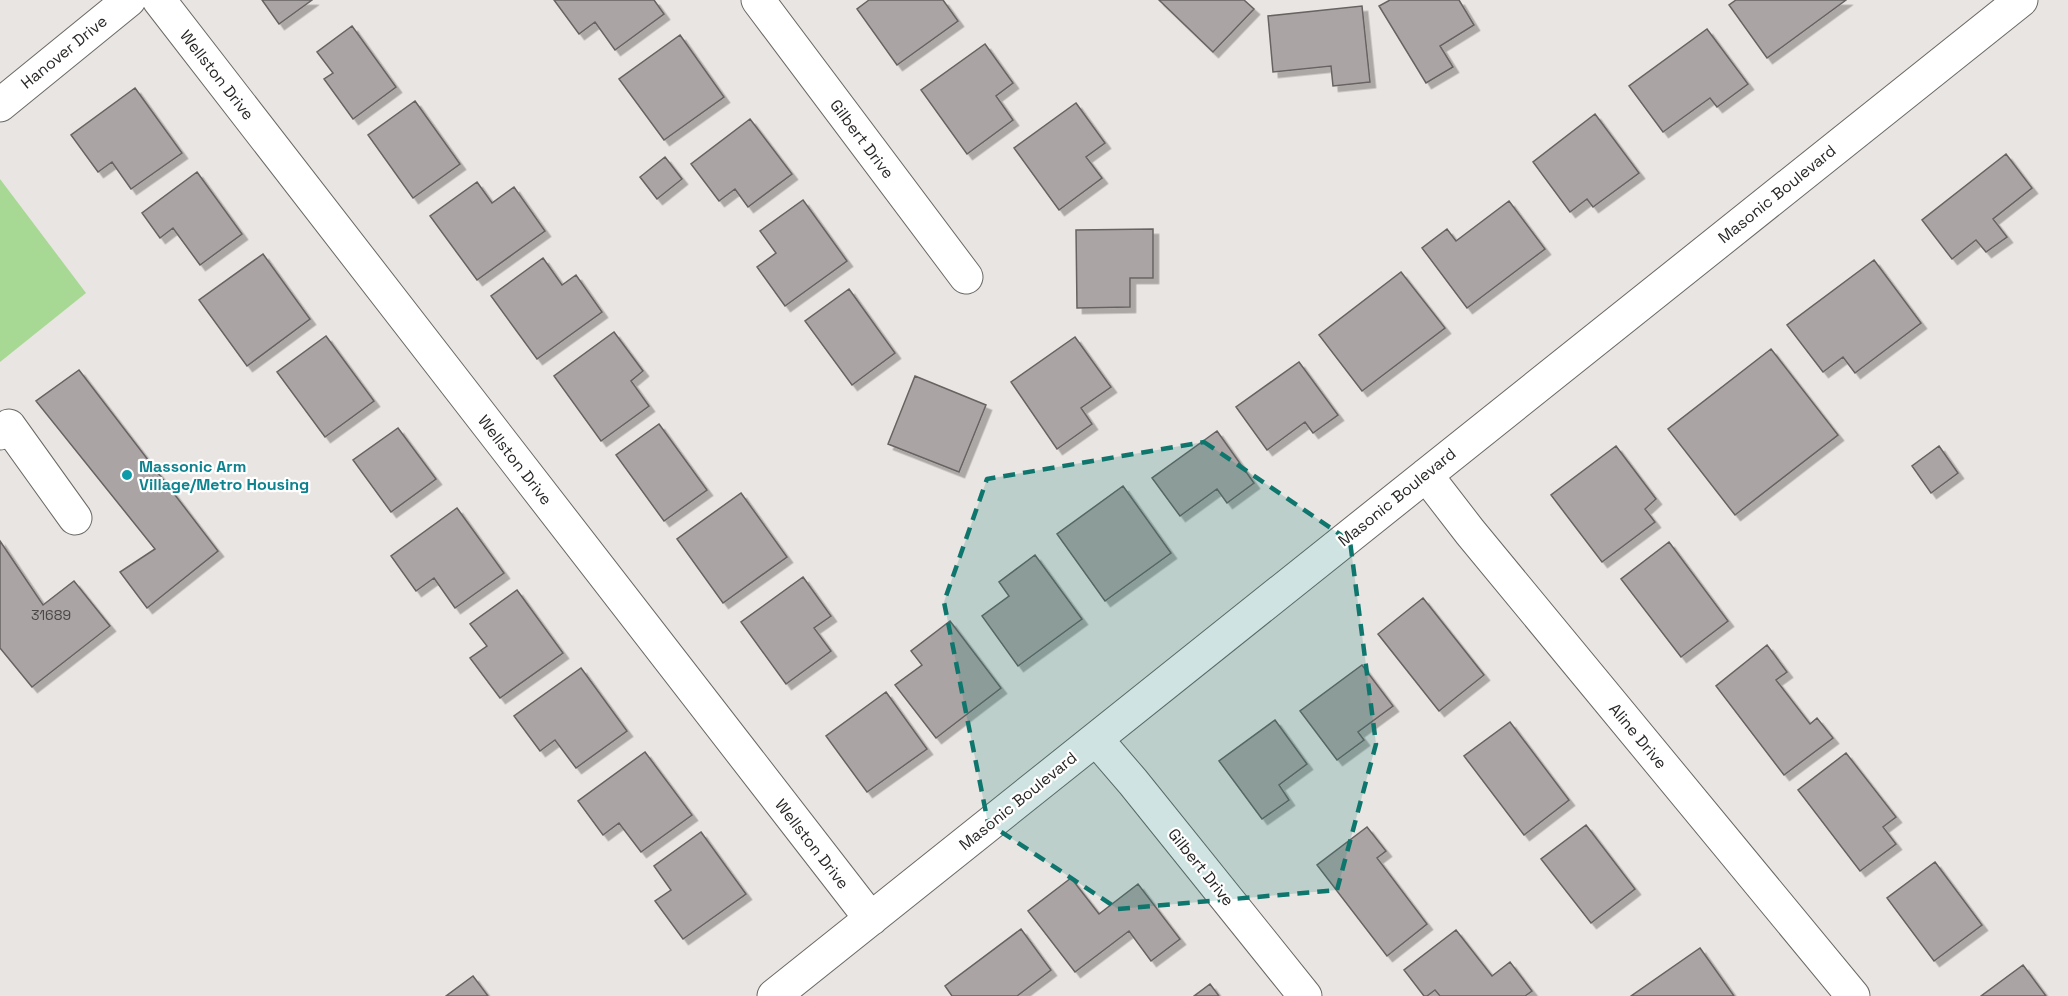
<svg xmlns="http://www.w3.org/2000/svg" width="2068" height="996" font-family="'Space Grotesk',sans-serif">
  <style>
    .green { fill: #a7d994 }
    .building { fill: #aaa5a4; stroke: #676362; stroke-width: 1.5; filter: url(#shadow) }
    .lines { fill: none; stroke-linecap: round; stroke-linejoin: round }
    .minor-casing { stroke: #6b6865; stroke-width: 35 }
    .minor { stroke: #fff; stroke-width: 33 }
    .marked { fill: #0f766e; fill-opacity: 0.2; stroke: #0f766e; stroke-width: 4.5; stroke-dasharray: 12 8; stroke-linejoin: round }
    .culture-dot { fill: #0f9aa8; stroke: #fff; stroke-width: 2 }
    .labels { text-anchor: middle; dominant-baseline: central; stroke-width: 4.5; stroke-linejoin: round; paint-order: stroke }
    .number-label { font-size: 14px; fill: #494746 }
    .street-label { font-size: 16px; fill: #292827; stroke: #fff }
    .culture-label { font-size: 16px; font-weight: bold; fill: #0d838f; stroke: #fff; text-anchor: start }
  </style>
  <defs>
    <filter id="shadow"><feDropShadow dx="5.5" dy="5.5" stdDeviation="0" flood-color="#0004"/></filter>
  </defs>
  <rect width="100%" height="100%" fill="#e9e5e2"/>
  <!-- green -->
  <path class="green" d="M 0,179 L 86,293 L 0,362 Z"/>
  <!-- building -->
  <path class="building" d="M 262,0 L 312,0 L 279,24 Z
    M 554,0 L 654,0 L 664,14 L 615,50 L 595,22 L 579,34 Z
    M 869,0 L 943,0 L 958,21 L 897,65 L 857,9 Z
    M 1159,0 L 1244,0 L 1254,9 L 1213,52 Z
    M 1390,0 L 1459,0 L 1474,25 L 1440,46 L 1453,67 L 1426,83 L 1379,6 Z
    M 1736,0 L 1846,0 L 1767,58 L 1729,5 Z
    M 1362,6 L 1370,82 L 1333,86 L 1331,66 L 1273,72 L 1268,16 Z
    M 352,26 L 396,87 L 353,119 L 324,79 L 333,73 L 317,52 Z
    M 1707,29 L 1748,84 L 1717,107 L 1710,98 L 1663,132 L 1629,86 Z
    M 680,35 L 724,97 L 664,140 L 619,79 Z
    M 985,44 L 1013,83 L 996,96 L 1013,120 L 967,154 L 921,90 Z
    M 135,88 L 182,153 L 131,189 L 112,162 L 98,172 L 71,135 Z
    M 415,101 L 460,164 L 413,198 L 368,135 Z
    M 1076,103 L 1105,143 L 1086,157 L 1102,178 L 1059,210 L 1014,148 Z
    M 1595,114 L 1639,173 L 1593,207 L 1587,199 L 1570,212 L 1533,162 Z
    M 750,119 L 792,174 L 748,207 L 735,189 L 719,201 L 691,164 Z
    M 2006,154 L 2032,188 L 1993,219 L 2007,237 L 1986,252 L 1976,240 L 1952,259 L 1922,220 Z
    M 665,157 L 682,179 L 657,199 L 640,177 Z
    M 197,172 L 242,234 L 200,265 L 173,228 L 160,238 L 142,213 Z
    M 477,182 L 492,203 L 514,187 L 545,231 L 477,280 L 430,216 Z
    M 803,200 L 847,261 L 785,306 L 757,267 L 776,253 L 760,231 Z
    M 1509,201 L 1545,249 L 1467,308 L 1422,248 L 1447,229 L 1456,241 Z
    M 1153,229 L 1153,278 L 1130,278 L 1130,307 L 1077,308 L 1076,230 Z
    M 263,254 L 310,319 L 247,366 L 199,300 Z
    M 543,258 L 562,285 L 576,275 L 602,312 L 537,359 L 491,296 Z
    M 1874,260 L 1921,323 L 1855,373 L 1843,357 L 1823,372 L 1787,325 Z
    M 1401,272 L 1445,328 L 1362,391 L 1319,335 Z
    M 849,289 L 895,353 L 852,385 L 805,321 Z
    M 614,332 L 643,371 L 631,381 L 649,406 L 601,441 L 554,376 Z
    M 326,336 L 374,401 L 325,437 L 277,372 Z
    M 1075,337 L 1111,387 L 1081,408 L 1092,424 L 1057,449 L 1011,382 Z
    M 1771,349 L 1838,435 L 1735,515 L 1668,429 Z
    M 1299,362 L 1338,415 L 1313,433 L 1305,422 L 1267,450 L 1236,407 Z
    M 79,370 L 218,551 L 147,608 L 120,572 L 155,549 L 36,401 Z
    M 915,376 L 986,405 L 959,472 L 888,444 Z
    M 659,424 L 707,490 L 664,521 L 616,455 Z
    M 398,428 L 436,479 L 391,512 L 353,460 Z
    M 1217,431 L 1254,483 L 1227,503 L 1217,489 L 1180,516 L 1152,478 Z
    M 1616,446 L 1656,499 L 1645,509 L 1655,522 L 1602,562 L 1551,495 Z
    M 1939,446 L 1958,473 L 1931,493 L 1912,466 Z
    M 1123,486 L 1171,553 L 1105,601 L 1057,534 Z
    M 741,493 L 787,557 L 723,603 L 677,539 Z
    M 457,508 L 504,573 L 455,608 L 434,578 L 416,591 L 391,556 Z
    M 0,541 L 43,605 L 74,581 L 110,626 L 32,687 L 0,648 Z
    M 1669,542 L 1728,621 L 1681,657 L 1621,579 Z
    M 1035,555 L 1082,619 L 1018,666 L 982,616 L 1009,596 L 999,582 Z
    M 803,577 L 831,616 L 814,628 L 831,651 L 786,684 L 741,622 Z
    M 517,590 L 563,653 L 500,698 L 470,658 L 487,646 L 470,624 Z
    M 1423,598 L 1484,675 L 1439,711 L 1378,634 Z
    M 950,621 L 1001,688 L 936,738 L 895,685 L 922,665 L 911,651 Z
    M 1767,645 L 1787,672 L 1776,680 L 1810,724 L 1817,718 L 1833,738 L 1784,775 L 1716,686 Z
    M 1362,665 L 1393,706 L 1358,732 L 1364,740 L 1337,760 L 1300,711 Z
    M 581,668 L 627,731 L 576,768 L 555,740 L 540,751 L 514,716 Z
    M 886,692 L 927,749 L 867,792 L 826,736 Z
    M 1275,720 L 1307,764 L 1279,785 L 1289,800 L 1262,819 L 1219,761 Z
    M 1510,722 L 1569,800 L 1524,835 L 1464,756 Z
    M 645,752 L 692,815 L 641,852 L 619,823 L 603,835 L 578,801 Z
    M 1846,753 L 1896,817 L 1883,827 L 1896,844 L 1860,871 L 1798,790 Z
    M 1586,825 L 1635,889 L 1591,923 L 1541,859 Z
    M 1367,827 L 1386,851 L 1377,858 L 1427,924 L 1387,956 L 1317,865 Z
    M 701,832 L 746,894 L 683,939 L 655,901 L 671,890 L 654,866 Z
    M 1935,862 L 1982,925 L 1934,961 L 1887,898 Z
    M 1071,878 L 1099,914 L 1138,884 L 1180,939 L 1151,961 L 1129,931 L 1075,972 L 1028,911 Z
    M 1021,929 L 1051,970 L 1017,996 L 952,996 L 945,986 Z
    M 1456,930 L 1492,976 L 1510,962 L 1532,991 L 1525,996 L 1440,996 L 1435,990 L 1427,996 L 1424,996 L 1404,970 Z
    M 1700,948 L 1734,996 L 1631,996 Z
    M 2023,965 L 2046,996 L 1981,996 Z
    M 473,976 L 488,996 L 446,996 Z
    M 1210,984 L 1219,996 L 1194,996 Z"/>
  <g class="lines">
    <defs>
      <path id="minor" d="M 159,0 L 871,919
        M 758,0 L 966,277
        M 0,105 L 129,0
        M 0,433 L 9,426 L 75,518
        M 1426,475 L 1470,532 L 1853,996
        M 1096,739 L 1133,782 L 1305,996
        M 774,996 L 2021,0"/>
    </defs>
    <!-- minor casing -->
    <use href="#minor" class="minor-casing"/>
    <!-- minor -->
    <use href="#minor" class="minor"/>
  </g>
  <!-- marked area -->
  <path class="marked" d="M 1204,442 L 1350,541 L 1376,744 L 1337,890 L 1118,909 L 988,823 L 944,602 L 987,479 Z"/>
  <!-- markers -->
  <circle class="culture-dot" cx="127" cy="475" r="6"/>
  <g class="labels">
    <!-- number labels -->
    <g class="number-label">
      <text x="51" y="615">31689</text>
    </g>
    <!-- street labels -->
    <g class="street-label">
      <text transform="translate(64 52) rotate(-39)">Hanover Drive</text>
      <text transform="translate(217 75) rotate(52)">Wellston Drive</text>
      <text transform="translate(862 139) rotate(53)">Gilbert Drive</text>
      <text transform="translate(1777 194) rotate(-39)">Masonic Boulevard</text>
      <text transform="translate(515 460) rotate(52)">Wellston Drive</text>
      <text transform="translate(1397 497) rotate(-39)">Masonic Boulevard</text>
      <text transform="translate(1638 736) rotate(50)">Aline Drive</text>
      <text transform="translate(1018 801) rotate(-39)">Masonic Boulevard</text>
      <text transform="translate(812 844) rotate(52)">Wellston Drive</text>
      <text transform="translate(1201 867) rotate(51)">Gilbert Drive</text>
    </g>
    <!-- culture labels -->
    <g class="culture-label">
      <text x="139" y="466">Massonic Arm<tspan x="139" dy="18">Village/Metro Housing</tspan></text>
    </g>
  </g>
</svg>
